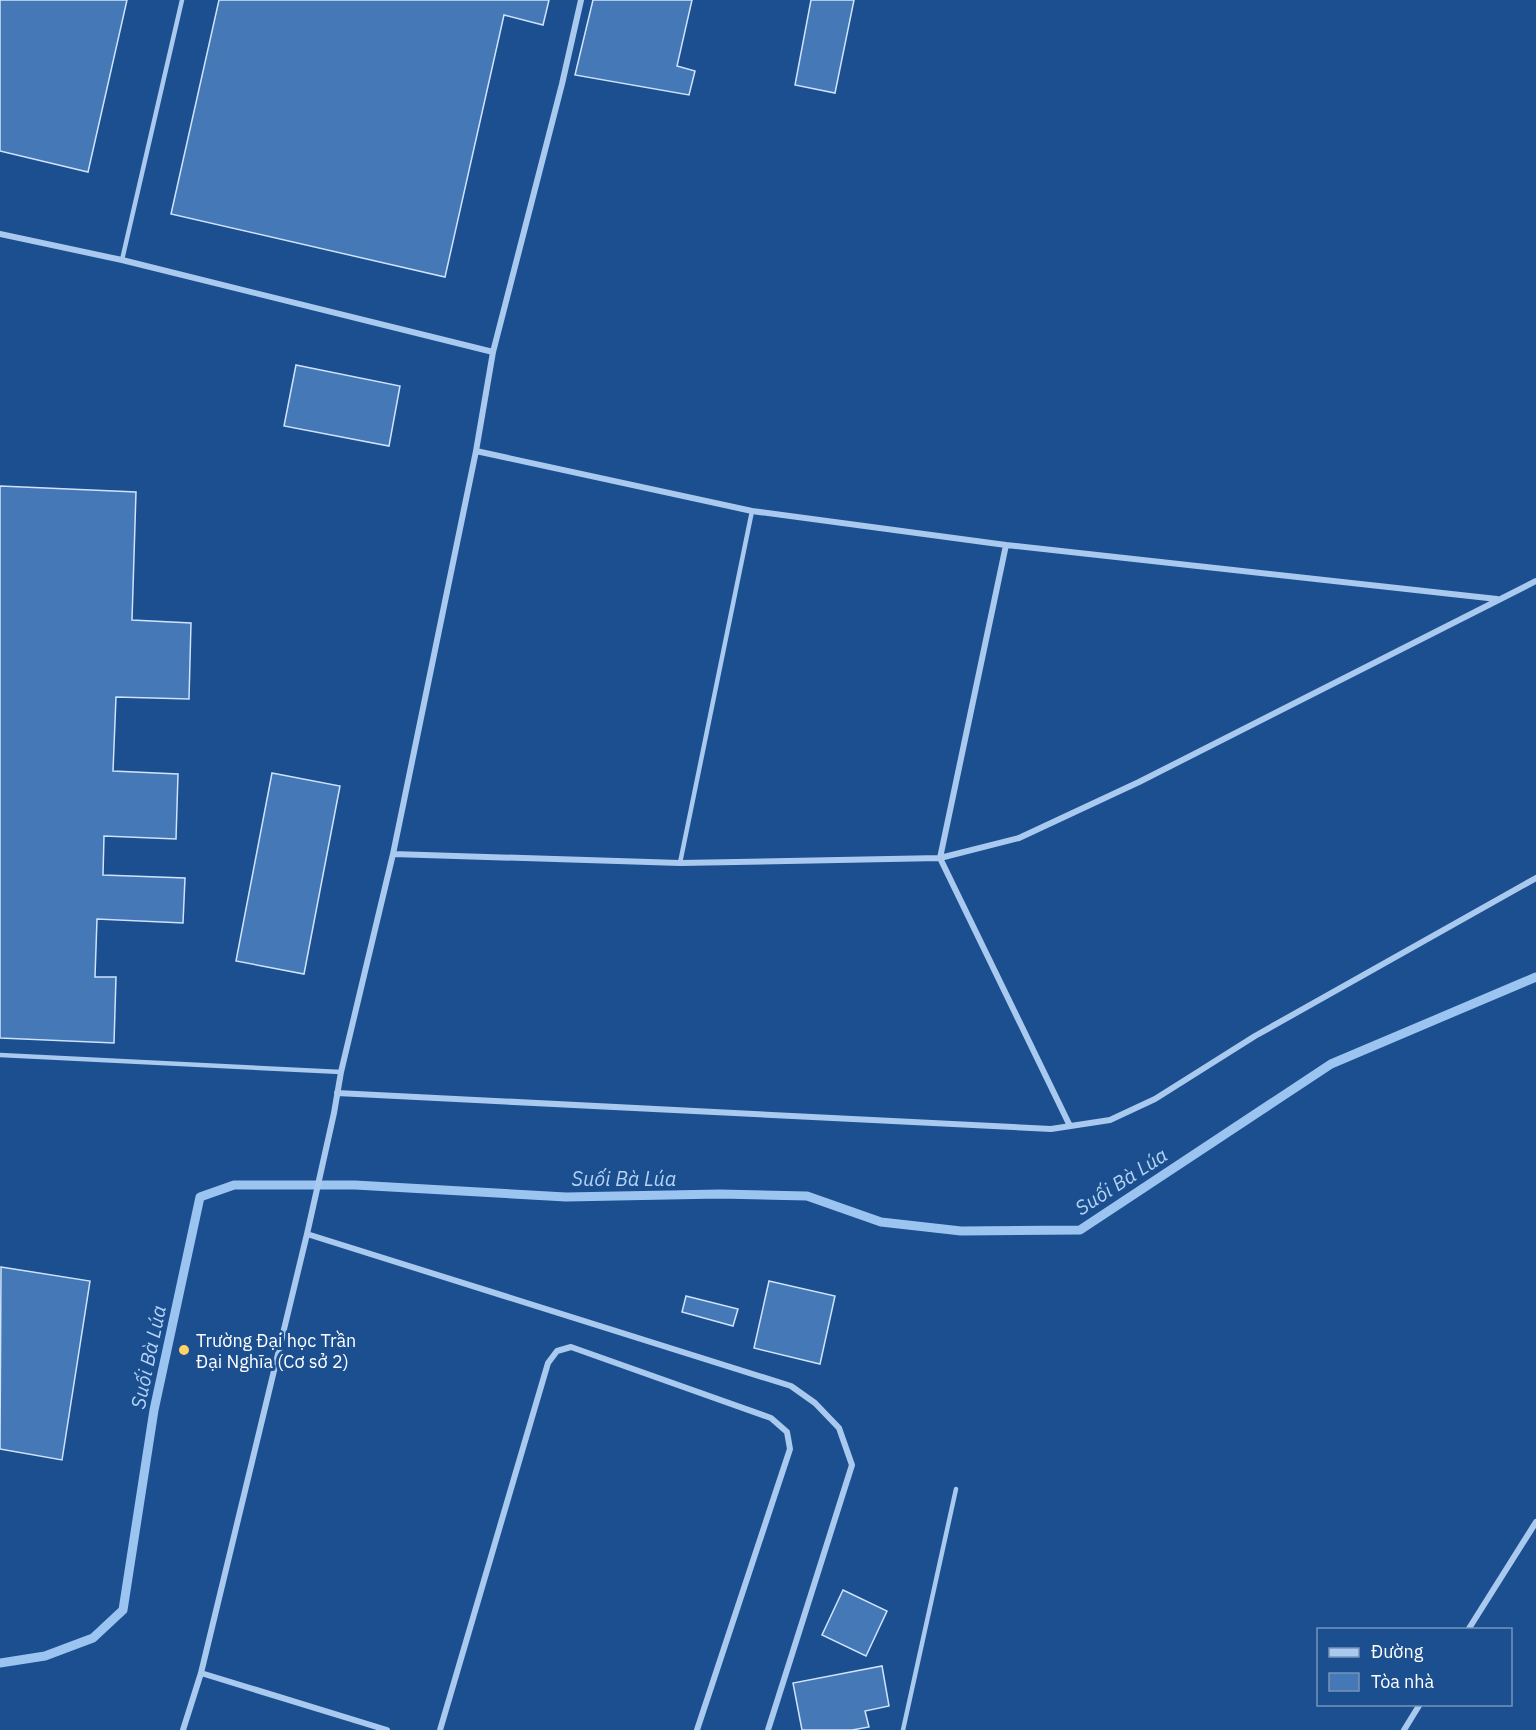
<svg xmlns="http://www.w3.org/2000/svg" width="1536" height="1730" font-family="'IBM Plex Sans',sans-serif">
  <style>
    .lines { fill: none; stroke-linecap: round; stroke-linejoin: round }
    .stream { stroke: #9cc4f0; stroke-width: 9 }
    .building { fill: #4478b7; stroke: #cfe3fa; stroke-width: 1.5 }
    .service { stroke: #a9c9ee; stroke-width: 4.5 }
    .minor { stroke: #a9c9ee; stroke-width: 6 }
    .poi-dot { fill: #ffd166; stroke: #1b4f8f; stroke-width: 2 }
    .labels { text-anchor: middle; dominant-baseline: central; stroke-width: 6; stroke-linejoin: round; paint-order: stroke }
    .poi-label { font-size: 18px; fill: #fff; stroke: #1b4f8f; text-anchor: start }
    .water-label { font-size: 20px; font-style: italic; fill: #b5d3f5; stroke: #1b4f8f }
  </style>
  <rect width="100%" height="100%" fill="#1b4f8f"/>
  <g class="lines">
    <!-- stream -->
    <path class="stream" d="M 0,1663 L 45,1656 L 93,1638 L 123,1610 L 154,1410 L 200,1197 L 234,1185 L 355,1185 L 566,1197 L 720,1194 L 807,1196 L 881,1222 L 961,1231 L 1080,1230 L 1331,1064 L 1536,977"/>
  </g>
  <!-- building -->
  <path class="building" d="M 0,0 L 127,0 L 88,172 L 0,151 Z
    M 219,0 L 549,0 L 543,25 L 504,15 L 445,277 L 171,214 Z
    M 593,0 L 692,0 L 677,66 L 695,71 L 689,95 L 575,75 Z
    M 811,0 L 854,0 L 835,93 L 795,85 Z
    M 296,365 L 400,386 L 389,446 L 284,426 Z
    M 0,486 L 136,492 L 132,620 L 191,623 L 189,699 L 116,697 L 113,771 L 178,774 L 176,839 L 104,836 L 103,875 L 185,878 L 183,923 L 97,919 L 95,977 L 116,977 L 114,1043 L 0,1038 Z
    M 272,773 L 340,786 L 304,974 L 236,961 Z
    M 1,1267 L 90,1281 L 62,1460 L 0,1449 Z
    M 769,1281 L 835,1296 L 820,1364 L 754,1348 Z
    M 686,1296 L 738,1309 L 733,1326 L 682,1312 Z
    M 843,1590 L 887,1611 L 866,1656 L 822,1635 Z
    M 882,1666 L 889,1706 L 865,1711 L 869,1727 L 852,1730 L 802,1730 L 793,1683 Z"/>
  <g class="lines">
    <!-- service -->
    <path class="service" d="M 122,260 L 182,0
      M 680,863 L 752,511
      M 0,1055 L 341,1072
      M 903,1730 L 956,1489"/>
    <!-- minor -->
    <path class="minor" d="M 0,234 L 122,260 L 493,352
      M 476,451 L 752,511 L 1006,545 L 1497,599
      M 1006,545 L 940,858 L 1070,1126
      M 393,854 L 680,863 L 940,858 L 1019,838 L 1139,782 L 1536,581
      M 337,1093 L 1051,1129 L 1110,1120 L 1155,1099 L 1255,1036 L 1536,878
      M 307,1234 L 791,1386 L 815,1403 L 839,1428 L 852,1465 L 768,1730
      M 1468,1630 L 1536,1522
      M 201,1673 L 387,1730
      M 183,1730 L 201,1673 L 307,1234 L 334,1113 L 341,1072 L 393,854 L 476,451 L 493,352 L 562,84 L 581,0
      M 440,1730 L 548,1363 L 557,1351 L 571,1347 L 771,1418 L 787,1432 L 790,1449 L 697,1730
      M 1404,1730 L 1420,1704"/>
  </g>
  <!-- markers -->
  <circle class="poi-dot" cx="184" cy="1350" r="6"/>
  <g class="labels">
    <!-- poi labels -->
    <g class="poi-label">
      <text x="196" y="1340">Trường Đại học Trần<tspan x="196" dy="21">Đại Nghĩa (Cơ sở 2)</tspan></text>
    </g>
    <!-- water labels -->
    <g class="water-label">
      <text x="624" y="1178">Suối Bà Lúa</text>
      <text transform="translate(1121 1181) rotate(-33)">Suối Bà Lúa</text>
      <text transform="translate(148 1357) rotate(-78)">Suối Bà Lúa</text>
    </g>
  </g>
  <!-- legend -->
  <rect x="1317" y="1628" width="195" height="78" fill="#1b4f8f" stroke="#7695bc" stroke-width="1.5"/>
  <rect x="1329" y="1648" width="30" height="9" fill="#a9c9ee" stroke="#7695bc" stroke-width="1.5"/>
  <text x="1371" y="1658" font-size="18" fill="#ffffff">Đường</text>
  <rect x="1329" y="1673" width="30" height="18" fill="#4478b7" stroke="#7695bc" stroke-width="1.5"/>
  <text x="1371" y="1688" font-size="18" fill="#ffffff">Tòa nhà</text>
</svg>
